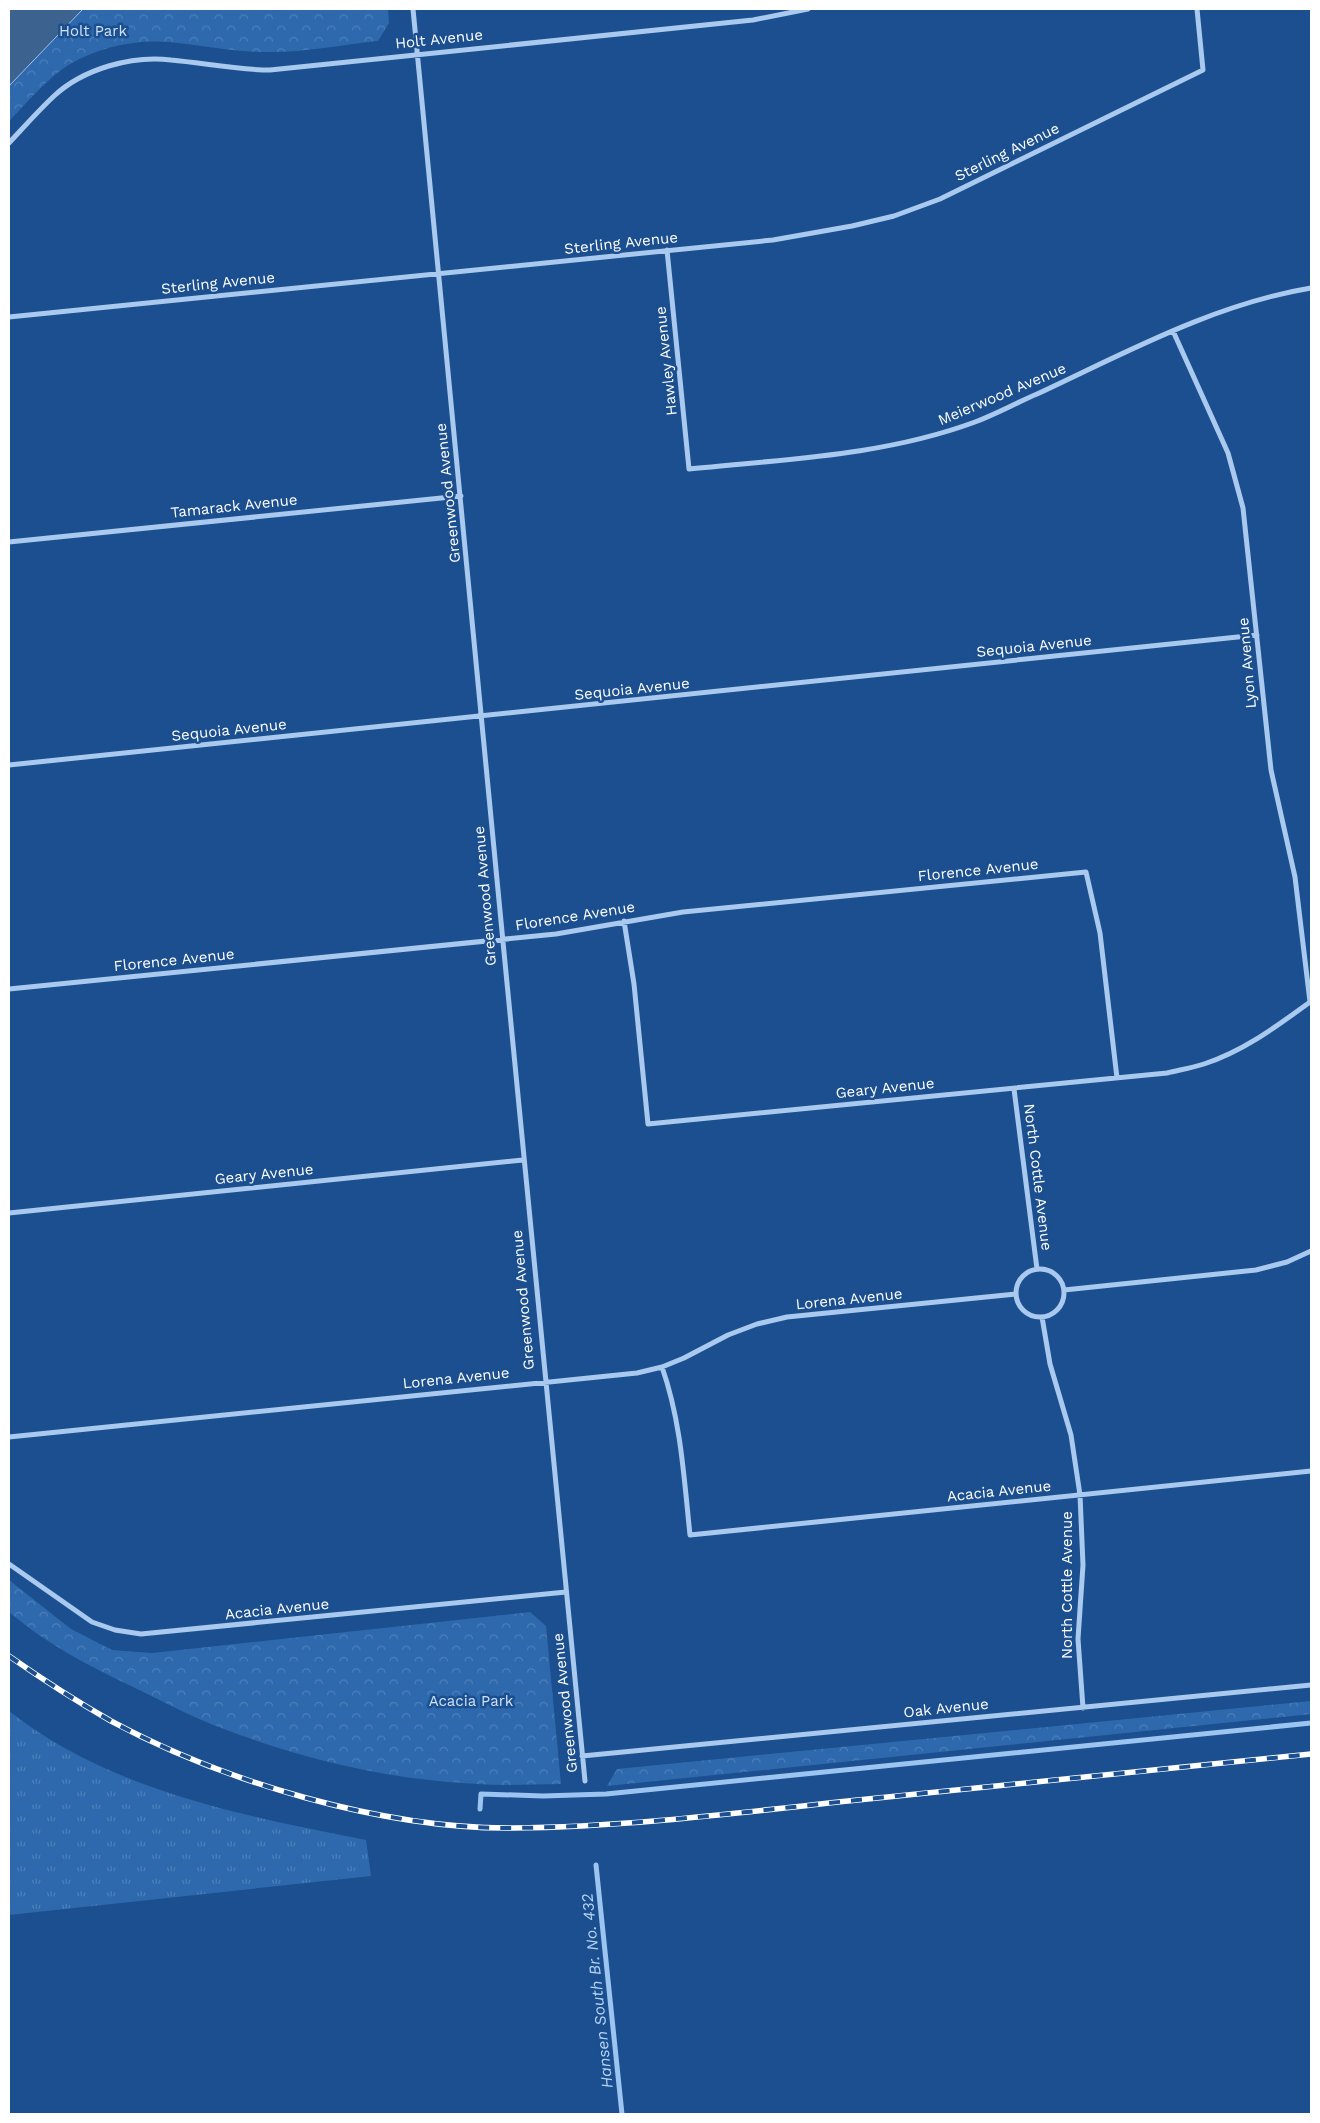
<svg xmlns="http://www.w3.org/2000/svg" width="1320" height="2123" font-family="'Work Sans',sans-serif">
  <style>
    .grass { fill: url(#grass-tufts) }
    .forest { fill: url(#forest-crowns) }
    .water { fill: #3c6290; stroke: #9cc4f0 }
    .lines { fill: none; stroke-linecap: round; stroke-linejoin: round }
    .stream { stroke: #9cc4f0; stroke-width: 5 }
    .street { stroke: #a9c9ee; stroke-width: 5 }
    .rail-casing { stroke: #fff; stroke-width: 5.5 }
    .rail { stroke: #1b4f8f; stroke-width: 4; stroke-dasharray: 11; stroke-linecap: butt }
    .labels { text-anchor: middle; dominant-baseline: central; stroke-width: 5; stroke-linejoin: round; paint-order: stroke }
    .park-label { font-size: 15px; fill: #cfe3fa; stroke: #1b4f8f }
    .street-label { font-size: 15px; fill: #fff; stroke: #1b4f8f }
    .water-label { font-size: 16px; font-style: italic; fill: #b5d3f5; stroke: #1b4f8f }
  </style>
  <defs>
    <pattern id="grass-tufts" width="24" height="20" patternUnits="userSpaceOnUse" patternTransform="scale(1.25)"><rect width="24" height="20" fill="#2e69ad"/><path d="M3 7l-1-3M5 7V3M7 7l1-3M15 17l-1-3M17 17v-4M19 17l1-3" fill="none" stroke="#4d80b9"/></pattern>
    <pattern id="forest-crowns" width="20" height="18" patternUnits="userSpaceOnUse" patternTransform="scale(1.25)"><rect width="20" height="18" fill="#2e69ad"/><path d="M2 6a3 3 0 1 1 6 0M12 15a3 3 0 1 1 6 0" fill="none" stroke="#4d80b9"/></pattern>
  </defs>
  <rect width="100%" height="100%" fill="#1b4f8f"/>
  <!-- grass -->
  <path class="grass" d="M 9,1711 C 109,1790 243,1816 366,1840 L 371,1876 L 9,1915 Z"/>
  <!-- forest -->
  <path class="forest" d="M 83,9 L 388,9 L 389,23 L 378,41 C 340,45 301,53 264,52 C 233,52 200,45 169,42 C 136,39 99,47 70,64 C 47,78 28,102 9,121 L 9,86 Z
    M 9,1580 L 71,1629 L 112,1650 L 152,1653 L 530,1612 L 546,1626 L 561,1784 C 533,1784 505,1786 478,1784 C 392,1780 305,1760 224,1729 C 194,1718 164,1702 135,1688 C 91,1667 46,1644 9,1612 Z
    M 1311,1701 L 1311,1714 L 607,1786 L 617,1769 Z"/>
  <!-- water -->
  <path class="water" d="M 9,9 L 83,9 L 9,86 Z"/>
  <g class="lines">
    <!-- stream -->
    <path class="stream" d="M 480,1809 L 481,1794 L 543,1796 L 606,1794 L 1311,1723
      M 596,1865 L 622,2114"/>
    <!-- street -->
    <path class="street" d="M 413,9 C 474,599 523,1191 585,1781
      M 9,143 C 24,127 38,111 54,96 C 83,69 132,55 171,60 C 204,63 237,70 270,70 L 753,20 L 808,9
      M 667,250 L 689,469 C 785,459 883,456 975,422 C 996,414 1016,403 1037,394 C 1125,353 1214,304 1311,288
      M 9,317 L 773,240 L 852,226 L 894,216 L 940,199 L 1203,70 L 1197,9
      M 9,542 L 461,496
      M 9,765 L 1257,635
      M 624,921 L 634,984 L 648,1124 L 1167,1073 C 1179,1070 1192,1068 1204,1064 C 1244,1051 1277,1026 1310,1002 L 1295,877 L 1271,770 L 1243,508 L 1228,453 L 1173,331
      M 9,989 L 556,934 L 683,912 L 1086,872 L 1100,933 L 1117,1078
      M 1014,1089 L 1037,1269
      M 9,1213 L 523,1160
      M1016 1293a24 24 0 1 1 48 0a24 24 0 1 1-48 0Z
      M 1064,1290 L 1256,1270 L 1287,1262 L 1311,1251
      M 1042,1317 L 1050,1364 L 1071,1435 L 1080,1495 L 1083,1565 L 1078,1639 L 1083,1708
      M 662,1367 C 681,1421 684,1478 690,1535 L 1311,1471
      M 9,1437 L 637,1373 L 662,1367 L 684,1358 L 728,1335 L 757,1324 L 787,1317 L 1016,1294
      M 9,1564 L 92,1622 L 115,1630 L 141,1634 L 566,1592
      M 582,1756 L 1311,1685"/>
    <defs>
      <path id="rail" d="M 9,1656 C 42,1679 76,1701 111,1721 C 224,1782 383,1829 512,1828 C 624,1827 737,1813 848,1801 C 1003,1785 1157,1770 1311,1754"/>
    </defs>
    <!-- rail casing -->
    <use href="#rail" class="rail-casing"/>
    <!-- rail -->
    <use href="#rail" class="rail"/>
  </g>
  <g class="labels">
    <!-- park labels -->
    <g class="park-label">
      <text x="93" y="31">Holt Park</text>
      <text x="471" y="1701">Acacia Park</text>
    </g>
    <!-- street labels -->
    <g class="street-label">
      <text transform="translate(439 39) rotate(-6)">Holt Avenue</text>
      <text transform="translate(1007 152) rotate(-26)">Sterling Avenue</text>
      <text transform="translate(621 243) rotate(-6)">Sterling Avenue</text>
      <text transform="translate(218 283) rotate(-6)">Sterling Avenue</text>
      <text transform="translate(666 361) rotate(-96)">Hawley Avenue</text>
      <text transform="translate(1002 394) rotate(-23)">Meierwood Avenue</text>
      <text transform="translate(448 493) rotate(-96)">Greenwood Avenue</text>
      <text transform="translate(234 506) rotate(-6)">Tamarack Avenue</text>
      <text transform="translate(1034 646) rotate(-6)">Sequoia Avenue</text>
      <text transform="translate(1247 663) rotate(-95)">Lyon Avenue</text>
      <text transform="translate(632 689) rotate(-6)">Sequoia Avenue</text>
      <text transform="translate(229 730) rotate(-6)">Sequoia Avenue</text>
      <text transform="translate(978 870) rotate(-6)">Florence Avenue</text>
      <text transform="translate(485 896) rotate(-95)">Greenwood Avenue</text>
      <text transform="translate(575 916) rotate(-9)">Florence Avenue</text>
      <text transform="translate(174 960) rotate(-6)">Florence Avenue</text>
      <text transform="translate(885 1088) rotate(-6)">Geary Avenue</text>
      <text transform="translate(264 1174) rotate(-6)">Geary Avenue</text>
      <text transform="translate(1038 1177) rotate(83)">North Cottle Avenue</text>
      <text transform="translate(849 1299) rotate(-6)">Lorena Avenue</text>
      <text transform="translate(523 1300) rotate(-95)">Greenwood Avenue</text>
      <text transform="translate(456 1378) rotate(-6)">Lorena Avenue</text>
      <text transform="translate(999 1491) rotate(-6)">Acacia Avenue</text>
      <text transform="translate(1067 1585) rotate(-90)">North Cottle Avenue</text>
      <text transform="translate(277 1609) rotate(-6)">Acacia Avenue</text>
      <text transform="translate(565 1703) rotate(-96)">Greenwood Avenue</text>
      <text transform="translate(946 1708) rotate(-6)">Oak Avenue</text>
    </g>
    <!-- water labels -->
    <g class="water-label">
      <text transform="translate(597 1991) rotate(-96)">Hansen South Br. No. 432</text>
    </g>
  </g>
  <!-- border -->
  <rect width="1320" height="2123" fill="none" stroke="#ffffff" stroke-width="20"/>
</svg>
